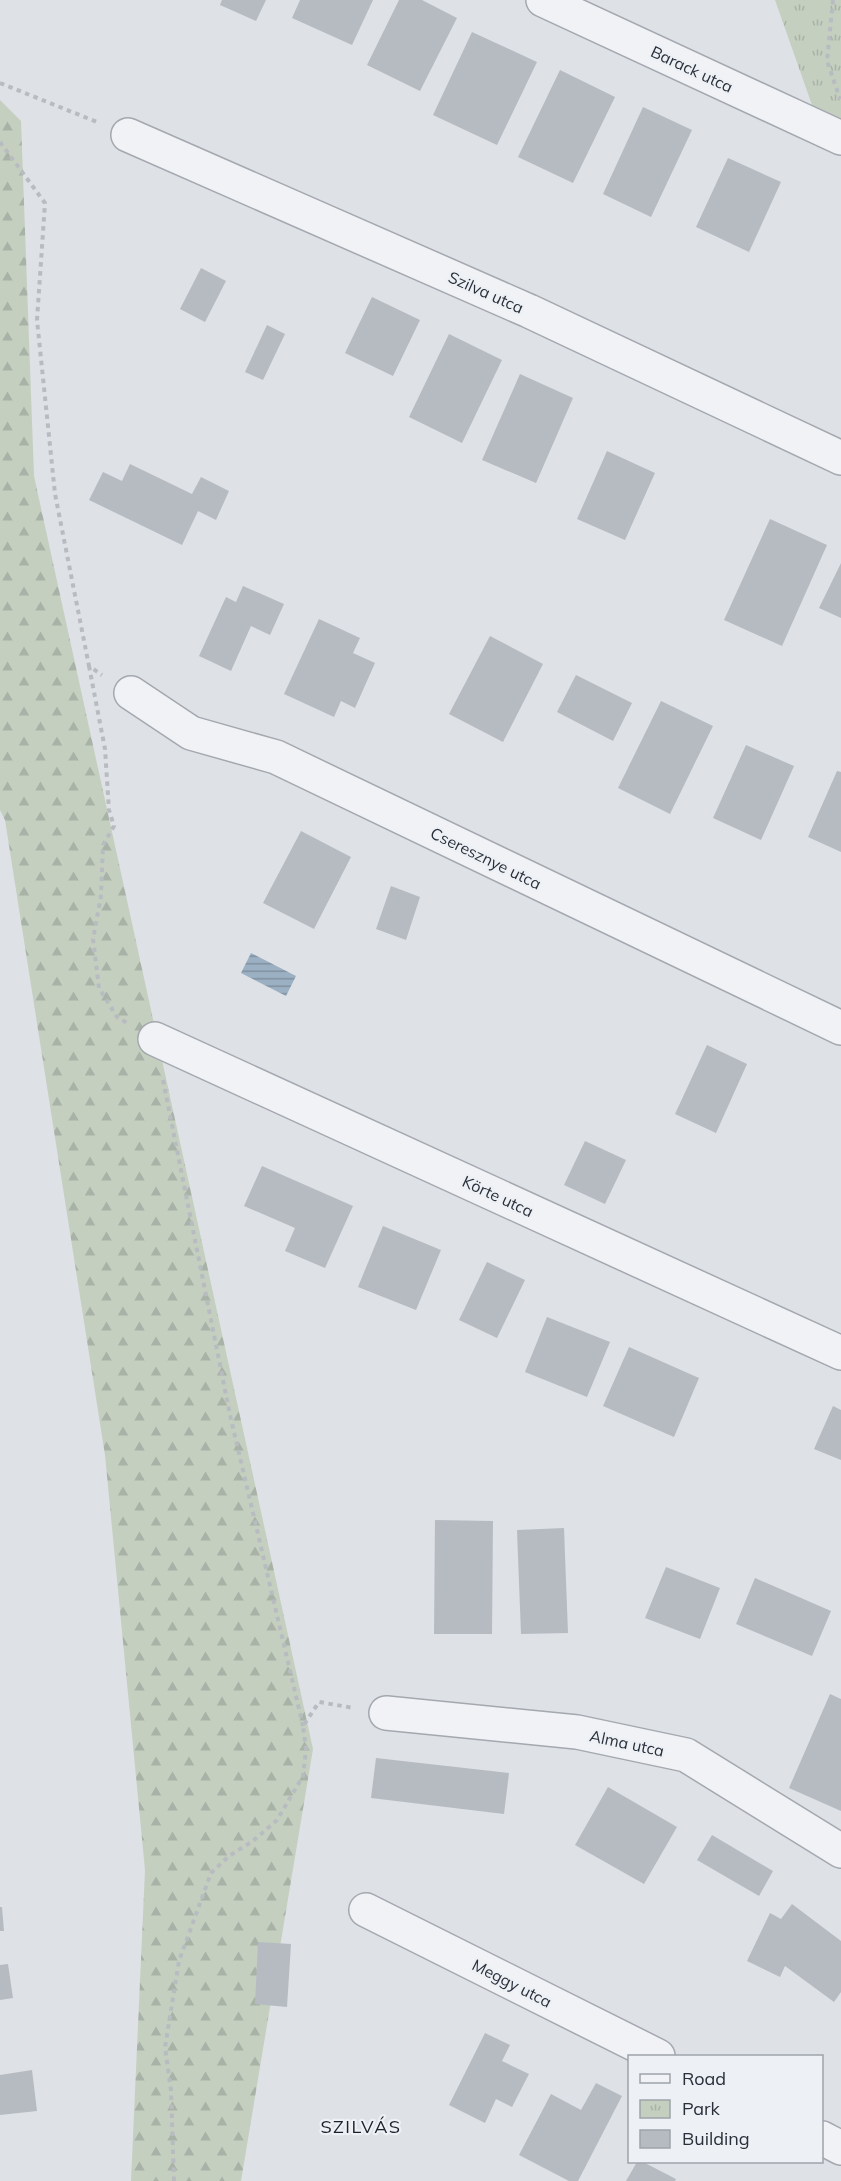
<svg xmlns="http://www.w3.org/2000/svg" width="841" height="2181" font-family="Mulish,sans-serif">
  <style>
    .forest { fill: url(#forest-firs) }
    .park { fill: url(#park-tufts) }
    .water { fill: url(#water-rules) }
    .building { fill: #b6bbc2 }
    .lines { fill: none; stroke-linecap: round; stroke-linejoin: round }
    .minor-casing { stroke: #a4a8af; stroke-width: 36 }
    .path { stroke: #b8bcc1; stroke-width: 4; stroke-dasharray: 4.5 4.5; stroke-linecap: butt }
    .minor { stroke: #f0f2f5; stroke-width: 33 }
    .labels { text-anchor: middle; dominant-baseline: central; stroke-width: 4.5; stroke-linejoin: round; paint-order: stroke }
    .street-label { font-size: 16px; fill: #29303b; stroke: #edf0f4 }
    .neighbourhood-label { font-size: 18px; letter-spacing: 1.5px; fill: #1b212c; stroke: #edf0f4 }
  </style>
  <defs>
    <pattern id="forest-firs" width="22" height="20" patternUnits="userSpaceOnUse" patternTransform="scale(1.5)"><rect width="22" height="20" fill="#c4cfc0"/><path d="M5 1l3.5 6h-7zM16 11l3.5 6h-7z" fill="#a8b2a6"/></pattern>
    <pattern id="park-tufts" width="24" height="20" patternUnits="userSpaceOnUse" patternTransform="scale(1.5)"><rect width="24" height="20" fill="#c4cfc0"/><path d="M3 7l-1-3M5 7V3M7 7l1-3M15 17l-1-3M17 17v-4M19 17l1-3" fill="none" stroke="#a8b2a6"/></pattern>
    <pattern id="water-rules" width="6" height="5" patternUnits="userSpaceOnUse" patternTransform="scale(1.5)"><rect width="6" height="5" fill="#9cb0c3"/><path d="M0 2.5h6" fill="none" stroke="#7f90a0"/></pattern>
  </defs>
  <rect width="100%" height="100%" fill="#dee1e6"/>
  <!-- forest -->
  <path class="forest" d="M 0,100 L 21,121 L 34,476 L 313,1749 L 241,2181 L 131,2181 L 145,1870 L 105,1455 L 5,820 L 0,810 Z"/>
  <!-- park -->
  <path class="park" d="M 775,0 L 841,0 L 841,119 L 812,105 Z"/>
  <!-- water -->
  <path class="water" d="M 251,953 L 296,976 L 286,996 L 241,973 Z"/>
  <!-- building -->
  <path class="building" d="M 222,0 L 266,0 L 256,21 L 220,5 Z
    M 300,0 L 373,0 L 352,45 L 292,18 Z
    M 399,0 L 422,0 L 457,18 L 420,91 L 367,65 Z
    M 472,32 L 537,62 L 497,145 L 433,115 Z
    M 560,70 L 615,97 L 573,183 L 518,157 Z
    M 643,107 L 692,130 L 651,217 L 603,194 Z
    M 728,158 L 781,182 L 749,252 L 696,227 Z
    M 201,268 L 226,281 L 205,322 L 180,309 Z
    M 372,297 L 420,320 L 393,376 L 345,353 Z
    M 267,325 L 285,334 L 263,380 L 245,372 Z
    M 449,334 L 502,360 L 462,443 L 409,417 Z
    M 520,374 L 573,398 L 536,483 L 482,460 Z
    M 607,451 L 655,473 L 625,540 L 577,519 Z
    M 130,464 L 192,494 L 201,477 L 229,491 L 216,520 L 198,511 L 182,545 L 89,500 L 103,472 L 122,481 Z
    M 770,519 L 827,545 L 782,646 L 724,620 Z
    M 841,563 L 841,618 L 819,608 Z
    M 243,586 L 284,604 L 270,635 L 251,626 L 231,671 L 199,656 L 226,597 L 236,602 Z
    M 319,619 L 360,638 L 353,653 L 375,663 L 355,708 L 341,701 L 334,717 L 284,694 Z
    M 490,636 L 543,664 L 503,742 L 449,714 Z
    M 576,675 L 632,703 L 613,741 L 557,712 Z
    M 661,701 L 713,726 L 670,814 L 618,788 Z
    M 746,745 L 794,766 L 761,840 L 713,818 Z
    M 837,771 L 841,772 L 841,852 L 808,837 Z
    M 301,831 L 351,857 L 314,929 L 263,903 Z
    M 391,886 L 420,897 L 406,940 L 376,929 Z
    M 707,1045 L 747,1064 L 716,1133 L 675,1114 Z
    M 585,1141 L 626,1160 L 605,1204 L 564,1185 Z
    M 262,1166 L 353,1206 L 325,1268 L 285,1251 L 295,1228 L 244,1206 Z
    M 383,1226 L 441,1250 L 416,1310 L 358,1287 Z
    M 487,1262 L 525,1280 L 497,1338 L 459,1320 Z
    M 547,1317 L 610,1342 L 587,1397 L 525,1372 Z
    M 629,1347 L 699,1378 L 674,1437 L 603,1406 Z
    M 833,1406 L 841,1410 L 841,1460 L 814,1449 Z
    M 435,1520 L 493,1521 L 492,1634 L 434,1634 Z
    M 564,1528 L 568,1633 L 521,1634 L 517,1530 Z
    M 666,1567 L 720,1588 L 700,1639 L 645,1618 Z
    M 755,1578 L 831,1611 L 812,1656 L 736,1624 Z
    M 830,1694 L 841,1699 L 841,1811 L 789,1788 Z
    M 376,1758 L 509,1773 L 504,1814 L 371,1798 Z
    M 608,1787 L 677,1827 L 644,1884 L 575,1845 Z
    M 712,1835 L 773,1871 L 759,1896 L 697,1860 Z
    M 792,1904 L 841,1941 L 841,1992 L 834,2002 L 785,1966 L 780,1977 L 747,1961 L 770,1913 L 781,1919 Z
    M 0,1907 L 2,1907 L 4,1931 L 0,1931 Z
    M 258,1942 L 291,1944 L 287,2007 L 255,2004 Z
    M 8,1964 L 13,1998 L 0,2000 L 0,1965 Z
    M 485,2033 L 510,2045 L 502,2061 L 529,2074 L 512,2107 L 496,2099 L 485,2123 L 449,2105 Z
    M 32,2070 L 37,2111 L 0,2115 L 0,2075 Z
    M 596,2083 L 622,2096 L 578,2181 L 569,2181 L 519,2155 L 551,2094 L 581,2110 Z
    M 637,2162 L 643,2162 L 676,2179 L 675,2181 L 626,2181 Z"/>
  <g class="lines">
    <defs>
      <path id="minor" d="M 543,0 L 841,138
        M 128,135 L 529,311 L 841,458
        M 131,693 L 191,733 L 276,757 L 841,1028
        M 155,1039 L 841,1353
        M 386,1713 L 577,1732 L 686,1755 L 841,1851
        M 366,1910 L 658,2056
        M 822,2138 L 841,2148"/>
    </defs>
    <!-- minor casing -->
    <use href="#minor" class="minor-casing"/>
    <!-- path -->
    <path class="path" d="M 833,0 L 827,61 L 840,99
      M 0,83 L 97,122
      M 0,142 L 45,203 L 37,320 L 55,494 L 89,666 L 102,675
      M 89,666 L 105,749 L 109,810 L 114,826 L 103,845 L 101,896 L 93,939 L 99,988 L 117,1017 L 127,1023
      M 163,1080 L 230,1415 L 303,1726
      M 174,2181 L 171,2090 L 165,2047 L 179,1961 L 211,1873 L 229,1856 L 253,1841 L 277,1820 L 303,1776 L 306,1750 L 303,1726 L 319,1702 L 354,1708"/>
    <!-- minor -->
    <use href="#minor" class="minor"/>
  </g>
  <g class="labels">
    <!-- street labels -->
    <g class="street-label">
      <text transform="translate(692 69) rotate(25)">Barack utca</text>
      <text transform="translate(486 292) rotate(24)">Szilva utca</text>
      <text transform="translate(486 858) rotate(26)">Cseresznye utca</text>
      <text transform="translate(498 1196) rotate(25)">Körte utca</text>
      <text transform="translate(627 1743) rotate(12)">Alma utca</text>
      <text transform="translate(512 1983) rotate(27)">Meggy utca</text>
    </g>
    <!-- neighbourhood labels -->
    <g class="neighbourhood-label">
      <text x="361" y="2126">SZILVÁS</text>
    </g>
  </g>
  <!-- legend -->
  <rect x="628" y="2055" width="195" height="108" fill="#edf0f4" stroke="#9fa3aa" stroke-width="1.5"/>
  <rect x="640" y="2074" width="30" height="9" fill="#f0f2f5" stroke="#9fa3aa" stroke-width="1.5"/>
  <text x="682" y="2085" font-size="18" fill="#29303b">Road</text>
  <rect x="640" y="2100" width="30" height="18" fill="url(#park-tufts)" stroke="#9fa3aa" stroke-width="1.5"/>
  <text x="682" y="2115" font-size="18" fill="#29303b">Park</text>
  <rect x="640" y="2130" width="30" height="18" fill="#b6bbc2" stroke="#9fa3aa" stroke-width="1.5"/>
  <text x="682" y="2145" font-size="18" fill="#29303b">Building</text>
</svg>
